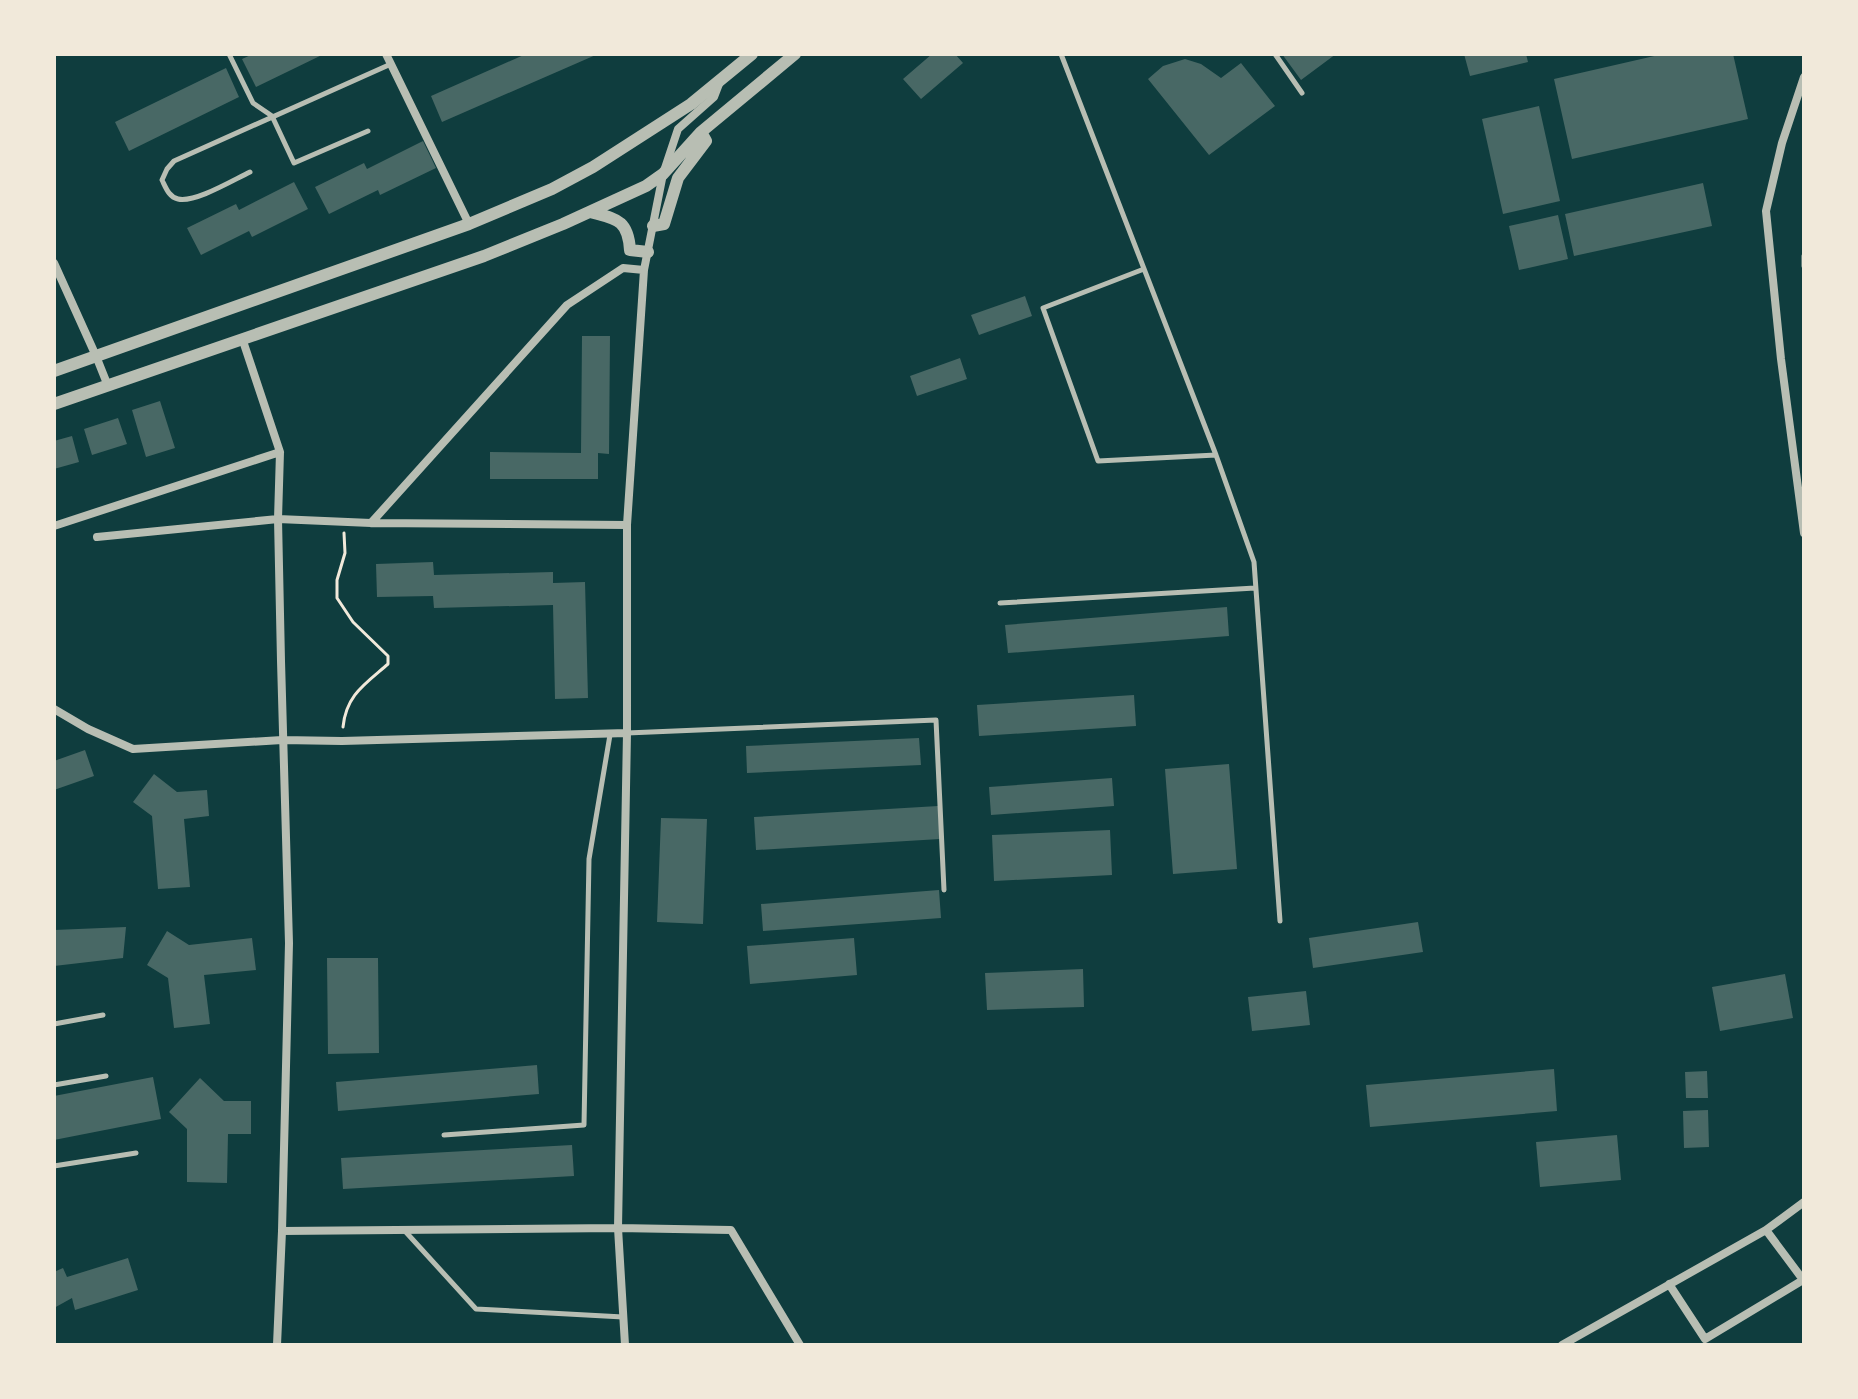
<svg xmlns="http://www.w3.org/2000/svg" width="1858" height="1399" font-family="Literata,serif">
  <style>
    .building { fill: #486865 }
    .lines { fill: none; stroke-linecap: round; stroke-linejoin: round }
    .path { stroke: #f1e9da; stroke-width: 3 }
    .service { stroke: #b8beb3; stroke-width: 5 }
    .minor { stroke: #b8beb3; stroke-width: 8 }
    .tertiary { stroke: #b8beb3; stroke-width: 12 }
  </style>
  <rect width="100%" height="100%" fill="#0f3d3e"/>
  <!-- building -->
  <path class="building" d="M 253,54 L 324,54 L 256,87 L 242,59 Z
    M 526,54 L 598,54 L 442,122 L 431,96 Z
    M 932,54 L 955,54 L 963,63 L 921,99 L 903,79 Z
    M 1282,54 L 1336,54 L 1301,80 Z
    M 1464,54 L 1526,54 L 1528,62 L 1470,76 Z
    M 1663,54 L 1733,54 L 1748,119 L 1572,159 L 1554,79 Z
    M 1185,59 L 1201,64 L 1221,78 L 1241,63 L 1275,106 L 1209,155 L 1148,79 L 1163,66 Z
    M 226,68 L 239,97 L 129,151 L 115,122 Z
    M 1539,106 L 1560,201 L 1503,214 L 1482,119 Z
    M 423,141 L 436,168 L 380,195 L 378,190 L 329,214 L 315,187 L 364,163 L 367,169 Z
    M 294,182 L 308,209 L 252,237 L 249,231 L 201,255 L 187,228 L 236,204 L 239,210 Z
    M 1703,183 L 1712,226 L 1574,256 L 1565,214 Z
    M 1558,215 L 1568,259 L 1519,270 L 1509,226 Z
    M 1025,296 L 1032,316 L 979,335 L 971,315 Z
    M 582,336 L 610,336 L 609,454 L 598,453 L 598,479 L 490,479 L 490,452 L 581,453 Z
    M 960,358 L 967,379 L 917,396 L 910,376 Z
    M 160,401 L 175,448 L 146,457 L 132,410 Z
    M 118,418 L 127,444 L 92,455 L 84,429 Z
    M 72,436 L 79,462 L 54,469 L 54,441 Z
    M 433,562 L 434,575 L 553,572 L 553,583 L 585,582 L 588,698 L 555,699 L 553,605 L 434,608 L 433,596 L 377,597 L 376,564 Z
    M 1227,607 L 1229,636 L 1008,653 L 1005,625 Z
    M 1134,695 L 1136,726 L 979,736 L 977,705 Z
    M 919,738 L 921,765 L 747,773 L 746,746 Z
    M 85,750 L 94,776 L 54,790 L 54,761 Z
    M 1229,764 L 1237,869 L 1173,874 L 1165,769 Z
    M 154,774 L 177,792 L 207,790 L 209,816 L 184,819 L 190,887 L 158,889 L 152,816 L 133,802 Z
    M 1112,778 L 1114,806 L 991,815 L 989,787 Z
    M 938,806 L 940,839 L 756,850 L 754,817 Z
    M 661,818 L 707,819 L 703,924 L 657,922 Z
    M 1110,830 L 1112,875 L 994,881 L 992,835 Z
    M 939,890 L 941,918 L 763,931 L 761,904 Z
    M 1418,922 L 1423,952 L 1313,968 L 1309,938 Z
    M 126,927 L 123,958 L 54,966 L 54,930 Z
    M 167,931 L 189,945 L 252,938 L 256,970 L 204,975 L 210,1024 L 174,1028 L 168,978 L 147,965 Z
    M 854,938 L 857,975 L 750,984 L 747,946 Z
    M 327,958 L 378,958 L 379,1053 L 328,1054 Z
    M 1083,969 L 1084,1007 L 987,1010 L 985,973 Z
    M 1785,974 L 1793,1018 L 1720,1031 L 1712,987 Z
    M 1306,991 L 1310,1025 L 1252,1031 L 1248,997 Z
    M 537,1065 L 539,1094 L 338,1111 L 336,1082 Z
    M 1554,1069 L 1557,1111 L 1370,1127 L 1366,1085 Z
    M 1707,1071 L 1708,1098 L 1686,1098 L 1685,1072 Z
    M 153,1077 L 161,1119 L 54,1140 L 54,1096 Z
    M 200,1078 L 224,1101 L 251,1101 L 251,1134 L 228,1134 L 227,1183 L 187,1182 L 187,1129 L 169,1112 Z
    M 1708,1110 L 1709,1147 L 1684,1148 L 1683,1111 Z
    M 1617,1135 L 1621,1180 L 1540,1187 L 1536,1142 Z
    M 572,1145 L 574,1176 L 343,1189 L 341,1158 Z
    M 128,1258 L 138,1290 L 75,1310 L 72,1298 L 54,1308 L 54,1272 L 63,1268 L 67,1277 Z"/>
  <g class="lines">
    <!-- path -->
    <path class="path" d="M 343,727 C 346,695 365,684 388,664 L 388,656 L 353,622 L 337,598 L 337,580 L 345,553 L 344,533"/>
    <!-- service -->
    <path class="service" d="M 229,54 L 253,103 L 272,116 L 294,163 L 368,131
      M 1061,54 L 1216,455 L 1254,562 L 1280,921
      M 1275,54 L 1302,93
      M 250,172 C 233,180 195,203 178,199 C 169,197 166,188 162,180 L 167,169 L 174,161 L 391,64
      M 1804,256 L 1804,266
      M 1144,269 L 1043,308 L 1098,461 L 1216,455
      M 1000,603 L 1255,588
      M 627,733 L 936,720 L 944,890
      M 54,1024 L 103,1015
      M 54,1085 L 106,1076
      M 444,1135 L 584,1125 L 589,859 L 610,735
      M 54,1166 L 136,1153
      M 404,1230 L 476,1309 L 623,1317"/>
    <!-- minor -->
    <path class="minor" d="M 386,54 L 469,224
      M 1804,77 L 1782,143 L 1766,211 L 1781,359 L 1804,533
      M 54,263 L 96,356 L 108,386
      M 242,338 L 280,452 L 278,519 L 281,661 L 289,943 L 282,1231
      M 371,523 L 567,305 L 623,268 L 644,270
      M 54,526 L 280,452
      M 97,537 L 278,519 L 371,523 L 627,525
      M 54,709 L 88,729 L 133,749 L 282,740 L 342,741 L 627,733
      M 1766,1230 L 1804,1281
      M 1669,1284 L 1705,1339 L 1803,1280
      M 277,1345 L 282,1231 L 618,1228 L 731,1230 L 800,1345
      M 625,1345 L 618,1228 L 627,733 L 627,525 L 644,270 L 663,174 L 678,129 L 714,97 L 719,84
      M 1562,1345 L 1766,1230 L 1804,1202"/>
    <!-- tertiary -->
    <path class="tertiary" d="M 590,212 C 616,219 628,219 630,250 L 648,252
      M 653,226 L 664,224 L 678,178 L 706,141 L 701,132
      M 54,371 L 469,224 L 552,189 L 593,167 L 691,104 L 752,54
      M 54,404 L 484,256 L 563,224 L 646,186 L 663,174 L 701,132 L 795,54"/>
  </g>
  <!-- border -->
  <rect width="1858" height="1399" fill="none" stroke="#f1e9da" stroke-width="112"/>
</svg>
